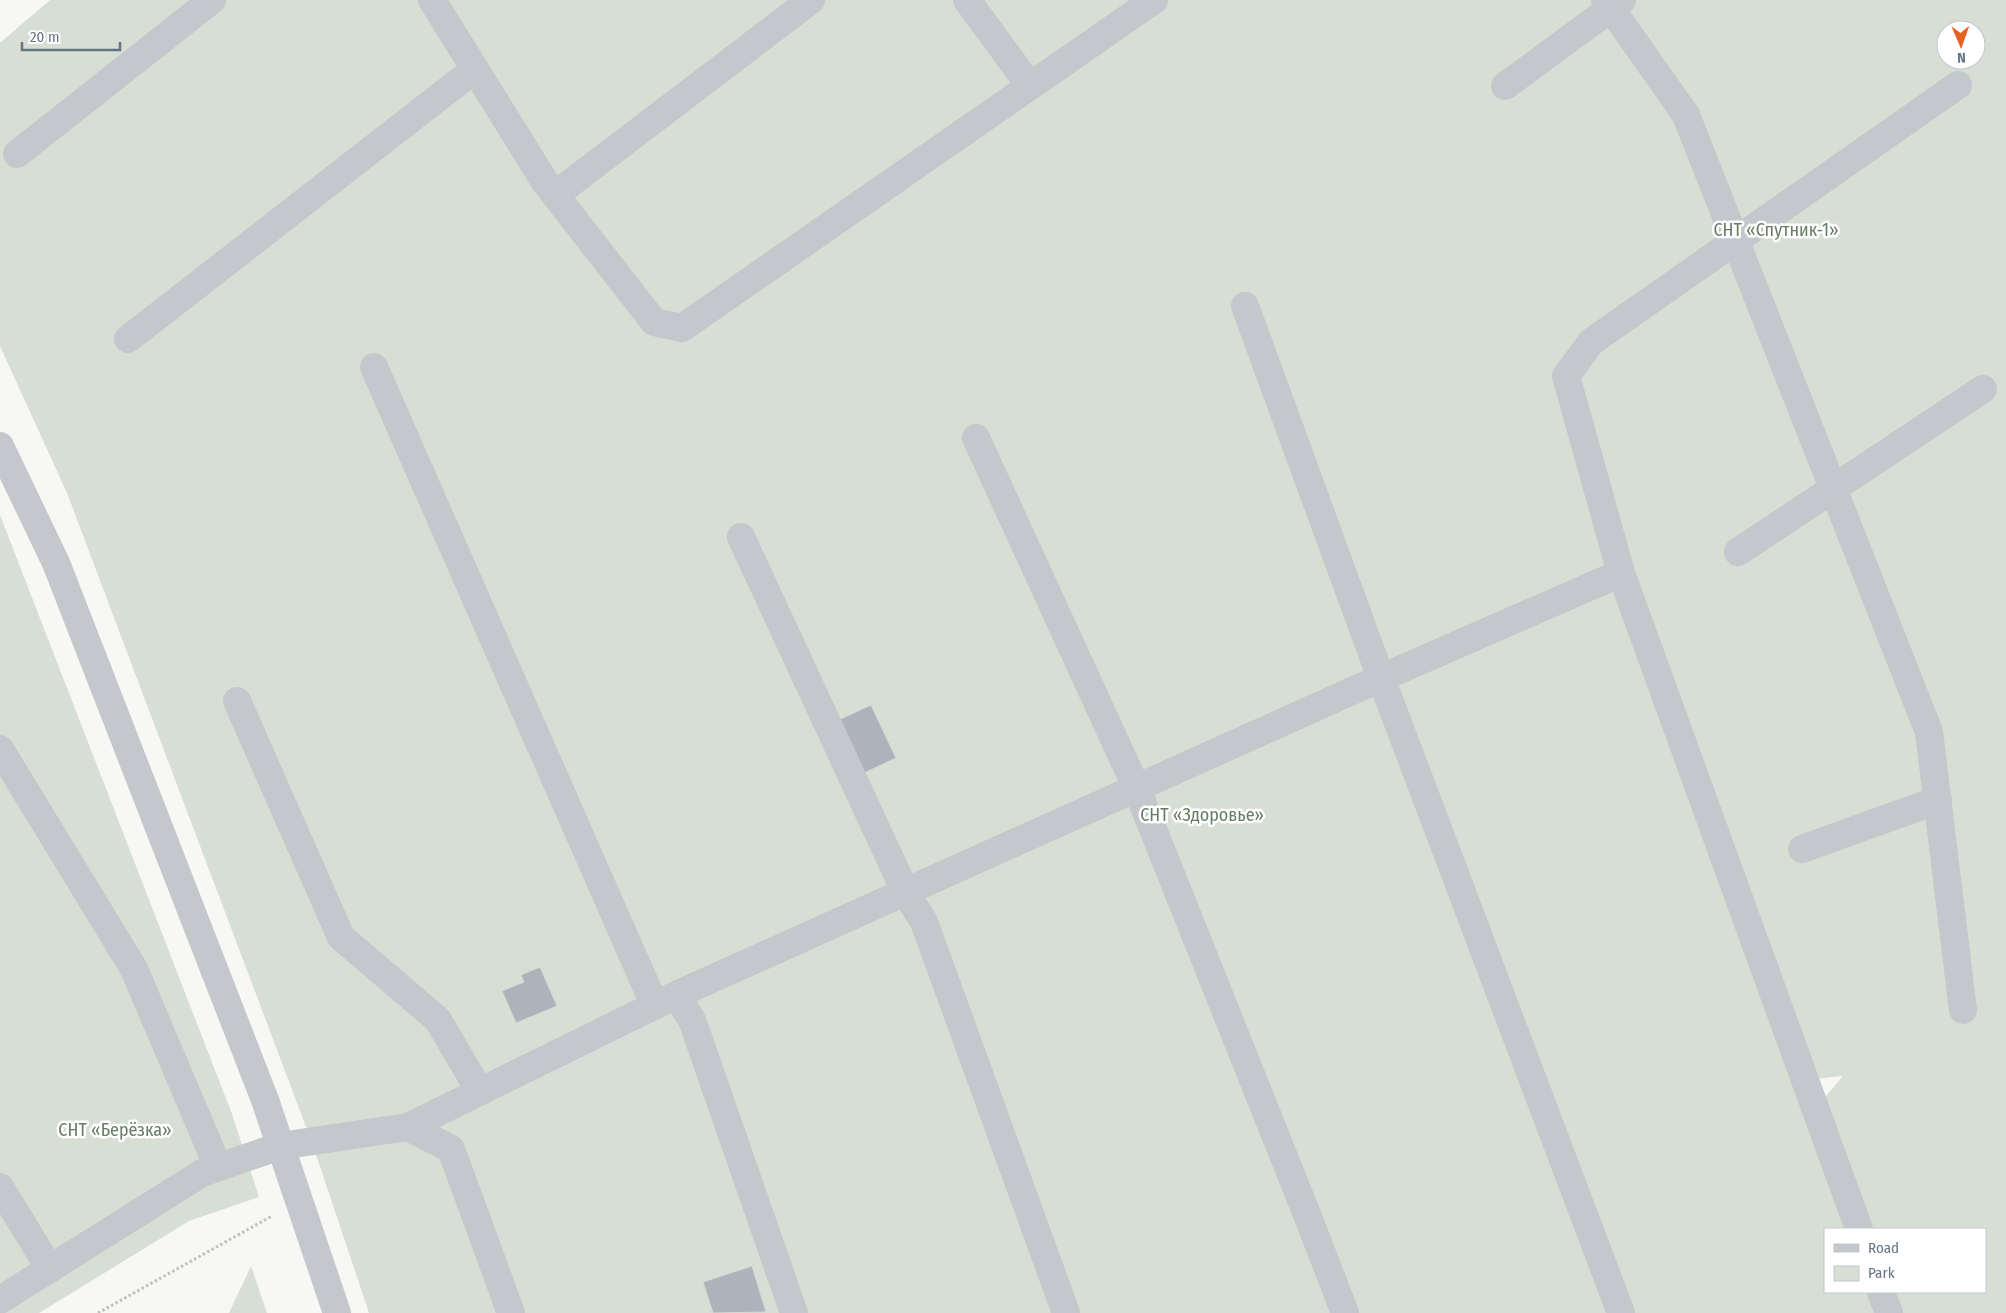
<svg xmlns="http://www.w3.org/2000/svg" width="2006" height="1313" font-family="'Fira Sans Condensed',sans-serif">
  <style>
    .green { fill: #d7ded4; fill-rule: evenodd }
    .building { fill: #acb3ba; stroke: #d8d8d6 }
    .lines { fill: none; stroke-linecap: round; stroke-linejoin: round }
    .path { stroke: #bec0c2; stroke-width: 3; stroke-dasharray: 2.5 2.5; stroke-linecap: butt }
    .minor { stroke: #c4c7cb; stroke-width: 28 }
    .labels { text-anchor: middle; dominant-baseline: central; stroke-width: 5; stroke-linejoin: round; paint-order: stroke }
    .park-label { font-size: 18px; fill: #677c64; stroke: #fff }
  </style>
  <rect width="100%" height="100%" fill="#f7f7f4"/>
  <!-- green -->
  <path class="green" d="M 50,0 L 2006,0 L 2006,1313 L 1902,1313 L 1894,1292 L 1985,1292 L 1985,1229 L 1825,1229 L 1825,1292 L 1890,1292 L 1898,1313 L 369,1313 L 311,1140 L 67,493 L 0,346 L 0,43 ZM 1946,30 L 1976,30 L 1976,60 L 1946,60 ZM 1842,1076 L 1843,1076 L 1821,1102 L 1813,1079 Z
    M 0,515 L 232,1114 L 259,1197 L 189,1221 L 39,1313 L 0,1313 Z
    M 251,1266 L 267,1313 L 229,1313 Z"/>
  <!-- building -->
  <path class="building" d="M 871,705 L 896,758 L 860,775 L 834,722 Z
    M 540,967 L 557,1006 L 516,1023 L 502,991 L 524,982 L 521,975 Z
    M 752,1266 L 766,1312 L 713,1313 L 703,1282 Z"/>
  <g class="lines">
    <!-- path -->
    <path class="path" d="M 98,1313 L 272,1216"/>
    <!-- minor -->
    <path class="minor" d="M 432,0 L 545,182 L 654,322 L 682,328 L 1154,0
      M 967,0 L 1030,86
      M 1605,0 L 1686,115 L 1929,732 L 1963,1010
      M 1505,86 L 1622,0
      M 17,154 L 212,0
      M 555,195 L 811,0
      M 1245,306 L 1381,678 L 1621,1313
      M 128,339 L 475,69
      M 374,367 L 655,1006
      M 976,438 L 1137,789 L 1308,1217 L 1345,1313
      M 0,446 L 56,563 L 265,1100 L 337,1313
      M 741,537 L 906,893 L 924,922 L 1066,1313
      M 1738,552 L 1983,389
      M 237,701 L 341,937 L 438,1020 L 480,1092
      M 0,749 L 134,969 L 218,1167
      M 1802,849 L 1938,800
      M 676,995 L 692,1020 L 794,1313
      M 408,1127 L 451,1149 L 511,1313
      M 0,1187 L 50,1269
      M 1859,1229 L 1621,573 L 1566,376 L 1591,342 L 1958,85
      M 1881,1292 L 1889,1313
      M 0,1300 L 202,1173 L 280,1146 L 408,1127 L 676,995 L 1381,678 L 1621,573"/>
  </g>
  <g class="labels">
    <!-- park labels -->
    <g class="park-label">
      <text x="1776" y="230">СНТ «Спутник-1»</text>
      <text x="1202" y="815">СНТ «Здоровье»</text>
      <text x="115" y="1130">СНТ «Берёзка»</text>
    </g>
  </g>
  <!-- legend -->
  <rect x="1824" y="1228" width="162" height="65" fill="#ffffff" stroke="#c1c7ce"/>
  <rect x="1834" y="1244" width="25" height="8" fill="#c4c7cb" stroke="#c1c7ce"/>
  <text x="1868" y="1253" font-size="15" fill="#657485">Road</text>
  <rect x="1834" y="1266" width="25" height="15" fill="#d7ded4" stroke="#c1c7ce"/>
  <text x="1868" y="1278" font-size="15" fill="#657485">Park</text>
  <!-- north arrow -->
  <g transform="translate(1961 45) rotate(178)"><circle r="24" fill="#ffffff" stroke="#c1c7ce"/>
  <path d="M0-4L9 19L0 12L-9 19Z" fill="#e76123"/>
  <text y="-8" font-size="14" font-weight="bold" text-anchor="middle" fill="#657485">N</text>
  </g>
  <!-- scale -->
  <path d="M22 42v8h98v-8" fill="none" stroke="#657485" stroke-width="2.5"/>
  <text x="30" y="42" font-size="15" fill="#657485" stroke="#ffffff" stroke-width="4" paint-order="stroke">20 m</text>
</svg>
